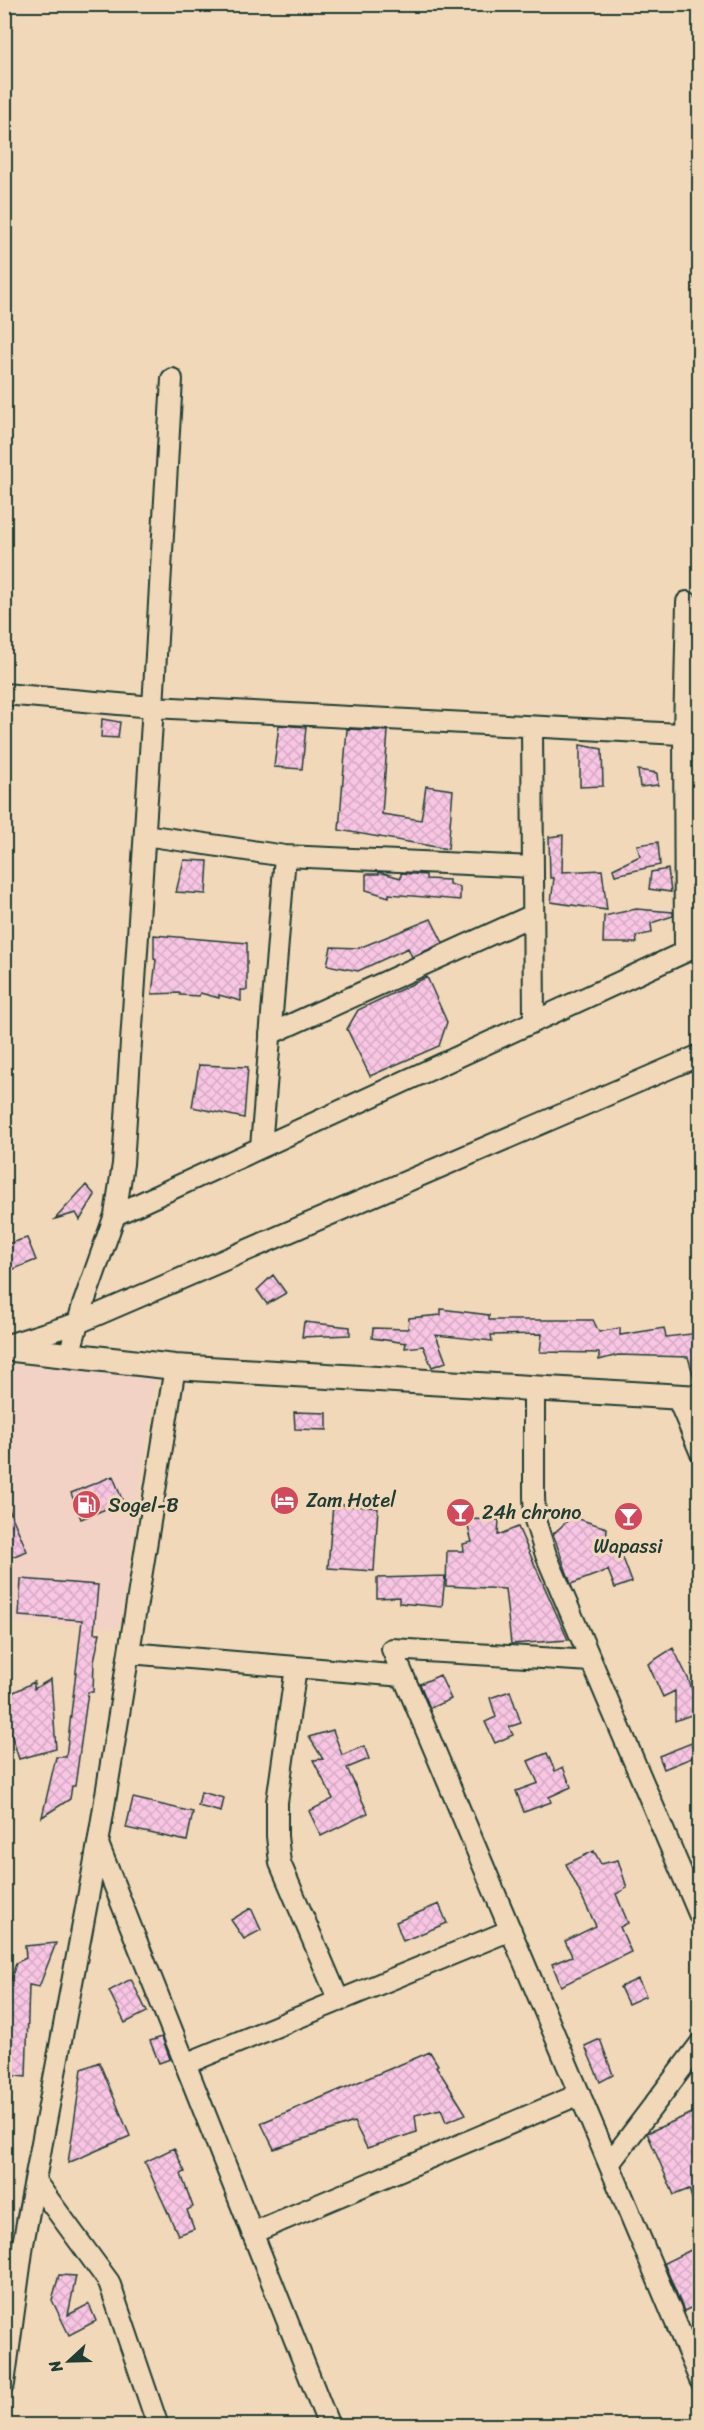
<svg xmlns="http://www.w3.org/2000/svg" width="704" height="2430" font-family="Sriracha,sans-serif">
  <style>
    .built { fill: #f2d2c5 }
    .building { fill: url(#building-cross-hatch); stroke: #1f3d34; stroke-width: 1.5 }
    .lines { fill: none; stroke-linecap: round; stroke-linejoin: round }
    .minor-casing { stroke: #1f3d34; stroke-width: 24 }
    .major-casing { stroke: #1f3d34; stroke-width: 28 }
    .minor { stroke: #f0d8b8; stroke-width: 20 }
    .major { stroke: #f0d8b8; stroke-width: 24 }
    .labels { text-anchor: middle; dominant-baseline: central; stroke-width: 6; stroke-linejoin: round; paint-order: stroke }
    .poi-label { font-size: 20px; fill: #1f3d34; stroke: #f0d8b8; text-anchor: start }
  </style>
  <defs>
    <pattern id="building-cross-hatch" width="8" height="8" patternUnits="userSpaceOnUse" patternTransform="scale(1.5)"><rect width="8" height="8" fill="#f8c5e3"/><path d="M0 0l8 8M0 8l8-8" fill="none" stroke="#d4aac3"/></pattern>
  </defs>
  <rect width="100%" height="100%" fill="#f0d8b8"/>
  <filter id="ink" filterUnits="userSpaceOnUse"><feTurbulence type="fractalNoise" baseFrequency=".0167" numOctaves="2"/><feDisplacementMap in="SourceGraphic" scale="12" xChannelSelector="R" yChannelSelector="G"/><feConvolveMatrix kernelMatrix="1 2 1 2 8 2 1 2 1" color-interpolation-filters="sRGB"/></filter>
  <g filter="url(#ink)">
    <!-- built -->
    <path class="built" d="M 4,1364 L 156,1378 L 119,1629 L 5,1621 Z"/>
    <!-- building -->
    <path class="building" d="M 102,719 L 120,722 L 118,738 L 101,737 Z
      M 279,725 L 306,727 L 302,769 L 274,767 Z
      M 347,729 L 388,731 L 382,814 L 421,820 L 426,786 L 453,790 L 448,849 L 339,830 Z
      M 580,745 L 602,749 L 603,786 L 580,787 Z
      M 638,770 L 657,773 L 658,785 L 640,787 Z
      M 563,835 L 562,872 L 602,870 L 607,910 L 551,902 L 554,878 L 550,878 L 549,837 Z
      M 658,842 L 660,865 L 615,875 L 613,869 L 640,856 L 637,845 Z
      M 184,860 L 208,861 L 206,894 L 176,892 Z
      M 668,869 L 671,892 L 649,889 L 651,872 Z
      M 379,872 L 401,878 L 401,873 L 426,875 L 426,879 L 449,880 L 449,884 L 460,887 L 460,900 L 389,894 L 389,897 L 366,890 L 366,874 L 379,874 Z
      M 636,909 L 673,912 L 673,916 L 651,923 L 652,933 L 636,936 L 637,943 L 603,943 L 604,916 Z
      M 431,919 L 443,943 L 412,957 L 408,948 L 358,971 L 327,965 L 331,947 L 359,948 Z
      M 154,935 L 247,943 L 247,990 L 241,990 L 241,1001 L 219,995 L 219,998 L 200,993 L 199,996 L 180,995 L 180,993 L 152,994 L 156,960 L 154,959 Z
      M 427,977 L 447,1022 L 439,1046 L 370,1076 L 347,1029 L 358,1010 Z
      M 199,1065 L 248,1067 L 244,1118 L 192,1107 Z
      M 86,1185 L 95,1195 L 80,1220 L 76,1213 L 55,1219 Z
      M 27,1238 L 36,1260 L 4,1273 L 4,1245 Z
      M 273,1275 L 286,1293 L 267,1304 L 257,1290 Z
      M 441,1309 L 489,1315 L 489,1320 L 593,1320 L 599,1332 L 620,1328 L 620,1335 L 664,1328 L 666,1337 L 699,1333 L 699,1384 L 696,1384 L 688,1357 L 618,1355 L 599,1360 L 599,1353 L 540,1352 L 542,1334 L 491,1335 L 492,1341 L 436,1335 L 446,1362 L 432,1367 L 423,1346 L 405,1348 L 406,1343 L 372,1338 L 373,1328 L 408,1329 L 409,1318 L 441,1315 Z
      M 304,1322 L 350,1327 L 350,1335 L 302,1337 Z
      M 294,1412 L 327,1413 L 327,1430 L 295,1429 Z
      M 113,1476 L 123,1502 L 81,1519 L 71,1493 Z
      M 4,1498 L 27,1551 L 4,1560 Z
      M 333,1504 L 378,1508 L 374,1571 L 328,1568 Z
      M 572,1517 L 607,1528 L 606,1546 L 617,1542 L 632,1582 L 615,1588 L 608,1570 L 571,1584 L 553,1534 Z
      M 466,1519 L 499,1520 L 498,1535 L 518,1527 L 568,1640 L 511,1644 L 505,1589 L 446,1586 L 447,1551 L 464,1551 L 463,1544 L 472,1542 Z
      M 445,1576 L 442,1607 L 399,1603 L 399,1597 L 377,1598 L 377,1578 Z
      M 21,1579 L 98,1585 L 94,1633 L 100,1633 L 94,1661 L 93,1692 L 88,1692 L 75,1786 L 72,1786 L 70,1799 L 42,1817 L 56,1757 L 66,1757 L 82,1620 L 19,1616 Z
      M 673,1648 L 688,1678 L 699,1710 L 699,1712 L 675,1721 L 675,1691 L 663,1697 L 648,1664 Z
      M 440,1675 L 451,1699 L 430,1708 L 420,1684 Z
      M 51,1679 L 56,1749 L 19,1759 L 8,1724 L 4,1697 L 34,1682 L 34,1689 Z
      M 510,1691 L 521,1723 L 509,1727 L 513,1735 L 495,1743 L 485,1722 L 496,1717 L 490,1698 Z
      M 333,1730 L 342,1755 L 364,1746 L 369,1759 L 347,1768 L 368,1813 L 321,1836 L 309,1811 L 333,1799 L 313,1760 L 323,1759 L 309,1737 Z
      M 699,1740 L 699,1755 L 664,1769 L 659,1756 Z
      M 547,1753 L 555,1771 L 563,1767 L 571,1787 L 549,1797 L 551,1802 L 524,1812 L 516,1791 L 538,1783 L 528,1761 Z
      M 201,1792 L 224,1798 L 221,1812 L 198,1806 Z
      M 133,1798 L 193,1812 L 187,1841 L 126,1828 Z
      M 594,1851 L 601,1864 L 618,1860 L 627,1888 L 616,1894 L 628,1923 L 620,1927 L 631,1952 L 561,1986 L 552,1964 L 572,1956 L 565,1941 L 596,1926 L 566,1864 Z
      M 439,1904 L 447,1923 L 403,1941 L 396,1922 Z
      M 251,1908 L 261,1930 L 244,1939 L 231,1920 Z
      M 56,1943 L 39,1987 L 29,1985 L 26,2077 L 4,2075 L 4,2002 L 16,1963 L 26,1958 L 25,1946 Z
      M 131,1979 L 147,2012 L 125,2023 L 109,1991 Z
      M 638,1979 L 646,1996 L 628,2004 L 620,1987 Z
      M 162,2037 L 170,2059 L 159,2063 L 150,2041 Z
      M 600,2039 L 613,2075 L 600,2082 L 585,2046 Z
      M 430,2052 L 438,2065 L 436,2066 L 466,2114 L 446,2122 L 441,2109 L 415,2115 L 417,2132 L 367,2148 L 354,2122 L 274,2149 L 261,2123 Z
      M 99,2062 L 130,2136 L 68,2163 L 82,2069 Z
      M 699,2110 L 699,2213 L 697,2214 L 689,2189 L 674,2195 L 647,2133 Z
      M 174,2148 L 185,2172 L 181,2174 L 193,2207 L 187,2210 L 194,2229 L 178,2235 L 145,2162 Z
      M 699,2246 L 699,2304 L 684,2311 L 664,2263 Z
      M 59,2275 L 76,2276 L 68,2315 L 89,2304 L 96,2321 L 69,2335 L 52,2300 Z"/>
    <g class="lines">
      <defs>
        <path id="minor" d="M 4,694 L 153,707 L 700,735
          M 532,727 L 534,1020
          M 145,835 L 285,856 L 533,867
          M 685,952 L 684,734 L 687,602
          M 270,1034 L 533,915
          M 261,1147 L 285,856
          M 115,1215 L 700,945
          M 4,1346 L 78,1323 L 700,1055
          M 69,1355 L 83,1305 L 115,1215 L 123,1164 L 153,707 L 172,379
          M 534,1388 L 534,1496 L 535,1520 L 546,1555 L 700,1916
          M 677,1397 L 700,1451
          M 129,1653 L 403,1676
          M 591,1661 L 392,1649 L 700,2380
          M 296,1667 L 277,1802 L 277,1836 L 280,1863 L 339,2001
          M 98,1844 L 329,2426
          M 185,2064 L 511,1930
          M 609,2164 L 700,2044
          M 35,2181 L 109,2282 L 158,2426
          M 252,2233 L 580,2094
          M 4,2384 L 23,2244 L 98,1844 L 175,1367"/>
        <path id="major" d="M 4,1348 L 175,1367 L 700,1398"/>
      </defs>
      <!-- minor casing -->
      <use href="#minor" class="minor-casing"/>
      <!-- major casing -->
      <use href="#major" class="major-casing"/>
      <!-- minor -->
      <use href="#minor" class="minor"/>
      <!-- major -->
      <use href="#major" class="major"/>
    </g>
  </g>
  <!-- icons -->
  <defs>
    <symbol id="hotel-disc" viewBox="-11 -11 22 22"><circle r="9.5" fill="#d1495b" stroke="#f0d8b8"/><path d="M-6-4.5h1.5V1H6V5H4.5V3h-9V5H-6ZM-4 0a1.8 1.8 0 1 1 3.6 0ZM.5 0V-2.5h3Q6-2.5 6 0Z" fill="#fff"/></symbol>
    <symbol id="fuel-disc" viewBox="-11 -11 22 22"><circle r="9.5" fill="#d1495b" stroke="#f0d8b8"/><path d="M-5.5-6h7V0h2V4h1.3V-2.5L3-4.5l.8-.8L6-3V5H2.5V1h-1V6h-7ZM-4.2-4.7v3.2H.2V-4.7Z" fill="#fff"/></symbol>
    <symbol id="bar-disc" viewBox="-11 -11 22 22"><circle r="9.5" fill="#d1495b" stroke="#f0d8b8"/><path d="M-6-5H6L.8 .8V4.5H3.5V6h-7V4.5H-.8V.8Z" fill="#fff"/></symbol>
  </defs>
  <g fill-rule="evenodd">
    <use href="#hotel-disc" x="268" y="1484" width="33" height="33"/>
    <use href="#fuel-disc" x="70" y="1488" width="33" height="33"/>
    <use href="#bar-disc" x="444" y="1496" width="33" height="33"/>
    <use href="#bar-disc" x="612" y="1500" width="33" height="33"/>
  </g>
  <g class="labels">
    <!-- poi labels -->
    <g class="poi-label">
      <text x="306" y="1500">Zam Hotel</text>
      <text x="108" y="1505">Sogel-B</text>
      <text x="482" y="1512">24h chrono</text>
      <text x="628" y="1546" text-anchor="middle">Wapassi</text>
    </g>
  </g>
  <!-- margin -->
  <rect width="704" height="2430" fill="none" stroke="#f0d8b8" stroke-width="24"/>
  <rect x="12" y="12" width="680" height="2406" fill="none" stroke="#1f3d34" stroke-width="2" filter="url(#ink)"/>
  <!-- north arrow -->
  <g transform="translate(69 2361) rotate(248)" stroke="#f0d8b8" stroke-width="4.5" paint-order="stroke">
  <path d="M0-4.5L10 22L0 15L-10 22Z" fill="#1f3d34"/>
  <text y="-9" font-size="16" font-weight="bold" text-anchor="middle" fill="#1f3d34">N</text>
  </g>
</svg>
